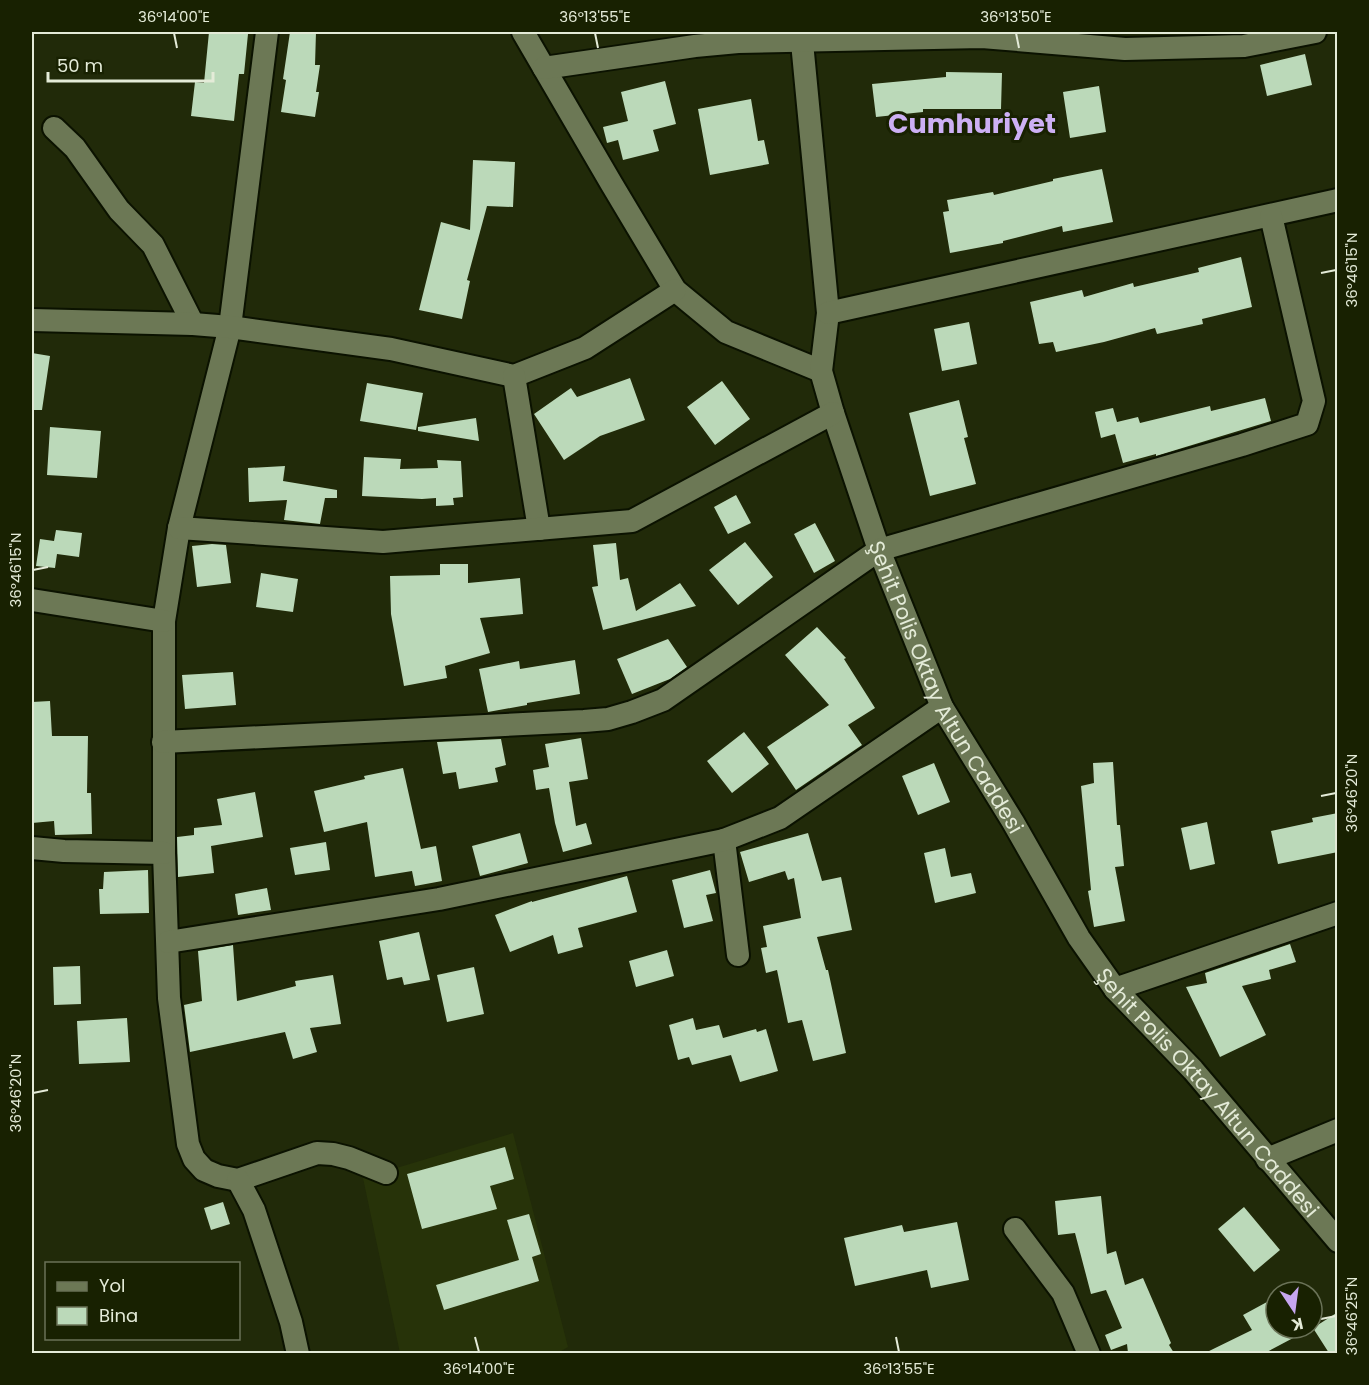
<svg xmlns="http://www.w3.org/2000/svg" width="1369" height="1385" font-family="Poppins,sans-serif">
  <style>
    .built { fill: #273309 }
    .building { fill: #bbd9b9 }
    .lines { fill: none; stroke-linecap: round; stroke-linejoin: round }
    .minor-casing { stroke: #0b1200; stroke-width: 26 }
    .minor { stroke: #6c7855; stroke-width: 22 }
    .ticks { fill: none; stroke: #e4ebd8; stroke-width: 2 }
    .labels { text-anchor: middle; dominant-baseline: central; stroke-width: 6; stroke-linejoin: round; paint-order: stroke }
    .street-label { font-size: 21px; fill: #e4ebd8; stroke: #182101 }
    .district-label { font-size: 27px; font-weight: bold; fill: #cdb0f4; stroke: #182101 }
    .neatline { fill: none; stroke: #e4ebd8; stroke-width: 2 }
    .ticks-label { font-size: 15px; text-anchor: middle; fill: #e4ebd8 }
  </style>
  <rect width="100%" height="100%" fill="#212a09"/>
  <!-- built -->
  <path class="built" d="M 513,1133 L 568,1347 L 556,1354 L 400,1353 L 363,1178 Z"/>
  <!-- building -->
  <path class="building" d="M 209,32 L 248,34 L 244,74 L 239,74 L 234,121 L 191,116 L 195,82 L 204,83 Z
    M 290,32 L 316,32 L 315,65 L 320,65 L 316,92 L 319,92 L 315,117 L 281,112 L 286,80 L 283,79 Z
    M 1305,54 L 1312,85 L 1267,96 L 1260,65 Z
    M 946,72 L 1002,73 L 1001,109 L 923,109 L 923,112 L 876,117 L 872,84 L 946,77 Z
    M 665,81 L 676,124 L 653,130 L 659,151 L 623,160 L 618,140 L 607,143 L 603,127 L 628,121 L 621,92 Z
    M 1099,86 L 1106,132 L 1070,138 L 1063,92 Z
    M 751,99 L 758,141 L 764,140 L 769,164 L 710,175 L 698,109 Z
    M 473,160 L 515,162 L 513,207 L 487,206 L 467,280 L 470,281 L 462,319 L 419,310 L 441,222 L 470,230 Z
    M 1102,169 L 1113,222 L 1063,232 L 1062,226 L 1003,241 L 1003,243 L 950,253 L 943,212 L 949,211 L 947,200 L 993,192 L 994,195 L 1053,181 L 1053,179 Z
    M 1241,257 L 1252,307 L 1202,319 L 1203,324 L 1157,334 L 1155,328 L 1104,342 L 1056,352 L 1053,342 L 1039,344 L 1030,302 L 1082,290 L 1084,297 L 1133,283 L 1134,287 L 1199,272 L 1198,268 Z
    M 969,322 L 977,364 L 942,371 L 934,329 Z
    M 32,353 L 50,356 L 42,410 L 32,410 Z
    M 630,378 L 645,420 L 600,436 L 564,460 L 534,414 L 571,388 L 577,397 Z
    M 722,381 L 750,419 L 715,445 L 687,407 Z
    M 367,383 L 423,393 L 416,430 L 360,421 Z
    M 1265,398 L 1271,421 L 1156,456 L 1156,454 L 1123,463 L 1115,434 L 1101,438 L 1095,412 L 1113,408 L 1117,422 L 1138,417 L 1140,423 L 1210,406 L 1211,411 Z
    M 959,400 L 968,437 L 964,438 L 976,484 L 930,496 L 909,413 Z
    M 476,418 L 479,441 L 418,431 L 418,427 Z
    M 50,427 L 101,431 L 97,478 L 47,475 Z
    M 364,457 L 401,459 L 400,469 L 438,468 L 437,460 L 461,461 L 463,497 L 453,498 L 454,505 L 436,506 L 436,498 L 422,499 L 362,496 Z
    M 285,466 L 283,481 L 337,490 L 337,498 L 325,498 L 320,524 L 284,520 L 287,500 L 249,502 L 248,468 Z
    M 736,495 L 751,523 L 728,534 L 714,507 Z
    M 815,523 L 835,561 L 814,573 L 794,534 Z
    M 56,530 L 82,533 L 79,557 L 57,554 L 55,568 L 36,566 L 40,539 L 54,541 Z
    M 745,542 L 773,577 L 738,605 L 709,570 Z
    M 616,543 L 620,580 L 628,578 L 636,611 L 680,583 L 696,606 L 603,630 L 592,587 L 598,586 L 593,545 Z
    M 212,544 L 226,545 L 231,583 L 197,587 L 192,546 Z
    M 440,564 L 468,564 L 468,583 L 520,578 L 523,614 L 480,618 L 490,653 L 445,666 L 447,678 L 404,686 L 391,614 L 390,576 L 440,575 Z
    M 261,573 L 298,579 L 293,612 L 256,607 Z
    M 817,627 L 846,658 L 844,659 L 875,708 L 848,725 L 862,745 L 796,790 L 767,747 L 829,705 L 785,655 Z
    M 668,639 L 687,667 L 670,679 L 632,694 L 617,659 Z
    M 575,660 L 580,694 L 527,703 L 527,705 L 488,712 L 479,669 L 519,661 L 520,669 Z
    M 233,672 L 236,705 L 185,709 L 182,675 Z
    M 50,701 L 52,736 L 88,736 L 87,793 L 91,793 L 92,834 L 55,835 L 54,821 L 32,823 L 32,702 Z
    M 744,732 L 769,764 L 732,793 L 707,761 Z
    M 581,738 L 588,779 L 569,782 L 576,826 L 586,823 L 592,844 L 563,852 L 555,823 L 549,788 L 536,790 L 533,770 L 549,767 L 545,744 Z
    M 501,739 L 506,765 L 495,768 L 498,782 L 459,789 L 456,772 L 443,774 L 437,742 Z
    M 1113,762 L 1117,825 L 1120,825 L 1124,866 L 1115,867 L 1125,921 L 1094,927 L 1088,891 L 1091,890 L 1081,786 L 1094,783 L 1093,763 Z
    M 934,763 L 950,802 L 918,815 L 902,776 Z
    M 403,768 L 421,849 L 436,846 L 442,881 L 415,886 L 412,871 L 375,877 L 367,822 L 324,832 L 314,791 L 365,779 L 364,776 Z
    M 255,792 L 263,837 L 211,846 L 214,873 L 178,877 L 177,837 L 194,835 L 194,828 L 222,825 L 217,799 Z
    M 1338,813 L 1338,852 L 1278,864 L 1271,831 L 1313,822 L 1312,818 Z
    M 1207,822 L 1215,864 L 1190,870 L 1181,828 Z
    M 520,833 L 528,863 L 480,876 L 472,846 Z
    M 808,833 L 822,881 L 841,877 L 852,930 L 817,937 L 826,970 L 828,970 L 846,1053 L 813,1061 L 802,1020 L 788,1023 L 777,970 L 766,973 L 761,948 L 767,947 L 763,926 L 801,918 L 794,878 L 788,880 L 785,871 L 749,882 L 740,852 Z
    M 326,842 L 330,870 L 295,875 L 290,848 Z
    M 945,848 L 951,877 L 971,873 L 976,893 L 935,903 L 924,853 Z
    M 148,870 L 149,913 L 100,914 L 99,889 L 103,889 L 104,872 Z
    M 710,870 L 716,893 L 706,895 L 713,921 L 684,928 L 672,880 Z
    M 627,876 L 637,912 L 578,928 L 583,947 L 558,954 L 553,935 L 510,952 L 495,915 L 532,901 L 532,902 Z
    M 267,888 L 271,910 L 238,915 L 235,894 Z
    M 419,932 L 430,980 L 404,985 L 402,977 L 387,980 L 379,941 Z
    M 1290,944 L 1296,962 L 1269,970 L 1271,979 L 1242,986 L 1266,1035 L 1220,1057 L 1186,987 L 1207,983 L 1205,973 Z
    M 233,945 L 237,1001 L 296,986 L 295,981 L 333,975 L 341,1024 L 310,1028 L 317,1052 L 293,1059 L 285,1032 L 190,1052 L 184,1005 L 202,1001 L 198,951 Z
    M 667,950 L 674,976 L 636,987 L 629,961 Z
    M 80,966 L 81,1004 L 54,1005 L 53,967 Z
    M 474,967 L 484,1014 L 447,1022 L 437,975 Z
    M 127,1018 L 130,1062 L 79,1064 L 77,1021 Z
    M 693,1018 L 696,1030 L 719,1025 L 723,1038 L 756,1029 L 757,1032 L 766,1029 L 778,1071 L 740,1082 L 731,1055 L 692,1065 L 689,1057 L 678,1060 L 669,1025 Z
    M 505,1147 L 514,1179 L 490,1186 L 497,1209 L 422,1229 L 407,1174 Z
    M 1101,1196 L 1107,1254 L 1116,1251 L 1125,1285 L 1143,1278 L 1171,1343 L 1169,1345 L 1174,1353 L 1128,1353 L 1127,1344 L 1111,1350 L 1105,1335 L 1122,1328 L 1106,1290 L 1091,1294 L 1075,1233 L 1058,1235 L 1055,1201 Z
    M 223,1202 L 230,1224 L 211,1230 L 204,1208 Z
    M 1244,1207 L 1280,1250 L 1254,1272 L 1218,1229 Z
    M 529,1214 L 541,1254 L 532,1257 L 539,1281 L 444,1310 L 436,1285 L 519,1260 L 507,1220 Z
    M 957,1222 L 969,1280 L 931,1288 L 927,1270 L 855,1286 L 844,1238 L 902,1225 L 904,1232 Z
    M 1276,1297 L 1276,1328 L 1312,1328 L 1265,1353 L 1205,1353 L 1252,1330 L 1243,1315 Z
    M 1338,1312 L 1338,1353 L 1329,1353 L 1313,1328 Z"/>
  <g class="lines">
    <defs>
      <g id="minor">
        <path d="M 267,32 L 230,327 L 179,528 L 164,621 L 164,853 L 169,998 L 188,1144 L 194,1159 L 204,1170 L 218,1176 L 238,1180 L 317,1153 L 333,1154 L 349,1158 L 386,1173"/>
        <path d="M 523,32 L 611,183 L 675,290 L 726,332 L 821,371"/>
        <path id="s1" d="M 801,32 L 828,313 L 821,371 L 833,413 L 879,550 L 942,707 L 1013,822 L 1079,938 L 1115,989 L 1193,1070 L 1338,1241"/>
        <path d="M 544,68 L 695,46 L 738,42 L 982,37 L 1125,49 L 1244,46 L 1315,32"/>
        <path d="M 54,128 L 75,148 L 119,210 L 153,245 L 193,324"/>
        <path d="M 828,313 L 1338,200"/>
        <path d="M 32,320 L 193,324 L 230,327 L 391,349 L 514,376 L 585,348 L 675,290"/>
        <path d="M 514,376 L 539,529"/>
        <path d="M 179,528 L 383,542 L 632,521 L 833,413"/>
        <path d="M 32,600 L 164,621"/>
        <path d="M 163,742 L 584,721 L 608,719 L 632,712 L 663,700 L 879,550 L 1242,445 L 1307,424 L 1314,401 L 1271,216"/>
        <path d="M 724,840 L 738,955"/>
        <path d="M 32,848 L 64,851 L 164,853"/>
        <path d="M 168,942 L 439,899 L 724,840 L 780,818 L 942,707"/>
        <path d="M 1115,989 L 1338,913"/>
        <path d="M 1267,1159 L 1338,1130"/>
        <path d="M 238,1180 L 254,1210 L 291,1322 L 298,1354"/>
        <path d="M 1015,1229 L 1063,1293 L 1089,1354"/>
      </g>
    </defs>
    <!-- minor casing -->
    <use href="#minor" class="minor-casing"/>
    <!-- minor -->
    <use href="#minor" class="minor"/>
  </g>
  <!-- ticks -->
  <path class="ticks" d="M 174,33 L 177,48M 595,33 L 598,48M 1016,33 L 1019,48M 1321,273 L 1336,270M 33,570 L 48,567M 1321,796 L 1336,793M 33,1093 L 48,1090M 1321,1319 L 1336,1316M 475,1337 L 479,1352M 896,1337 L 899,1352"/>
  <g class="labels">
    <!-- street labels -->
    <g class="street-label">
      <text stroke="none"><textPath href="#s1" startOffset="682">Şehit Polis Oktay Altun Caddesi</textPath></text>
      <text stroke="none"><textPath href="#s1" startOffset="1168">Şehit Polis Oktay Altun Caddesi</textPath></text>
    </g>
    <!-- district labels -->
    <g class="district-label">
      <text x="972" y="123">Cumhuriyet</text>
    </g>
  </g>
  <!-- border -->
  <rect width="1369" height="1385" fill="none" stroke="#182101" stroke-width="66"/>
  <!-- legend -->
  <rect x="45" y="1262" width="195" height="78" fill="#182101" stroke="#6a7257" stroke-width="1.5"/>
  <rect x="57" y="1282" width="30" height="9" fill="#6c7855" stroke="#6a7257" stroke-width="1.5"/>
  <text x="99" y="1292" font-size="18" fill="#e4ebd8">Yol</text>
  <rect x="57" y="1307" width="30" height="18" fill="#bbd9b9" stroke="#6a7257" stroke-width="1.5"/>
  <text x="99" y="1322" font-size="18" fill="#e4ebd8">Bina</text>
  <!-- north arrow -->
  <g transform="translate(1294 1310) rotate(167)"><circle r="28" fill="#182101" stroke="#6a7257" stroke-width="1.5"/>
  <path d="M0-4.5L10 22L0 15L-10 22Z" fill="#c6a6f0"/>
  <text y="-9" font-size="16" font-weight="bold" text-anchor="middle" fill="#e4ebd8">K</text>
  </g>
  <!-- scale -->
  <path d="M48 72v9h165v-9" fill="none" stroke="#e4ebd8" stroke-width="3"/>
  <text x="57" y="72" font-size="18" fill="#e4ebd8" stroke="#182101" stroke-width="4.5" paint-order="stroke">50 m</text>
  <rect x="33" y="33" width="1303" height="1319" class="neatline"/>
  <g class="ticks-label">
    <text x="174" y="22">36°14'00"E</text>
    <text x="595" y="22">36°13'55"E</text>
    <text x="1016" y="22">36°13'50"E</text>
    <text transform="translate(1352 270) rotate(-90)" y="5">36°46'15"N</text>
    <text transform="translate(16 570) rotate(-90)" y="5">36°46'15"N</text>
    <text transform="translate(1352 793) rotate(-90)" y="5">36°46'20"N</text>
    <text transform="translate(16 1093) rotate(-90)" y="5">36°46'20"N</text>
    <text transform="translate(1352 1316) rotate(-90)" y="5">36°46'25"N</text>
    <text x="479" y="1374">36°14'00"E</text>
    <text x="899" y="1374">36°13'55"E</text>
  </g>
</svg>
